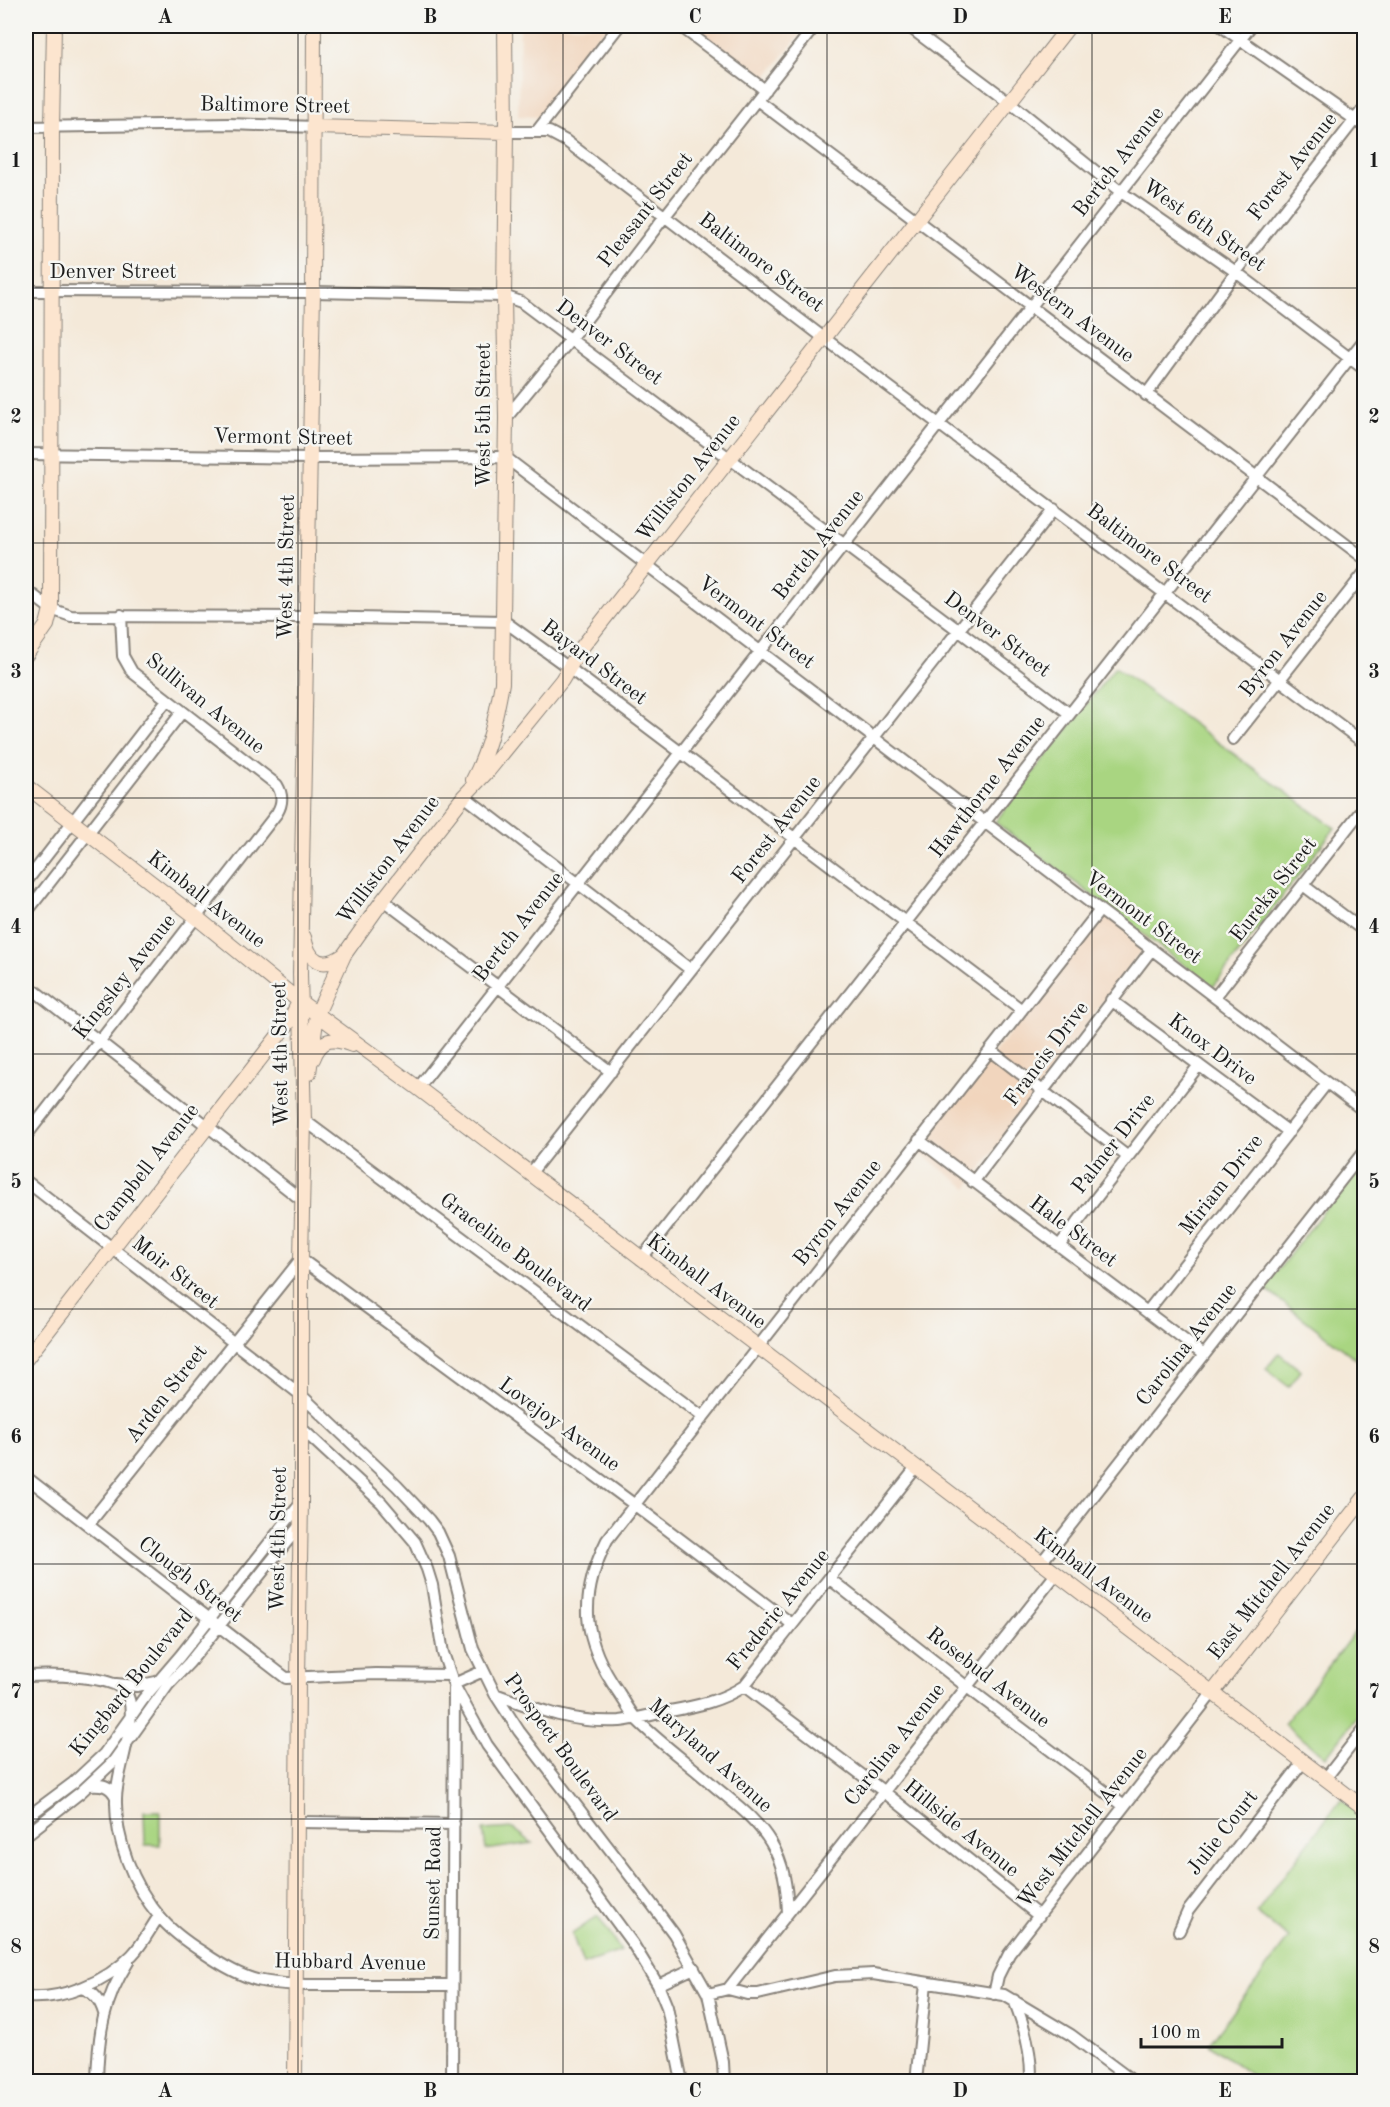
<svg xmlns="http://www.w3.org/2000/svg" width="1390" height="2107" font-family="'Old Standard TT',serif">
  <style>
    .built { fill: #f1d5bd }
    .green { fill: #a9d581; stroke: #62784e; stroke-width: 1.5 }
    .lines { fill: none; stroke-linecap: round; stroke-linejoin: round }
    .street-casing { stroke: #88827a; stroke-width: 14 }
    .secondary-casing { stroke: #88827a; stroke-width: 16 }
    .street { stroke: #fff; stroke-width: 10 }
    .secondary { stroke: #fce5cf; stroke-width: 14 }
    .grid { fill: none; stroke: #1c1c1c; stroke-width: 1.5; stroke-opacity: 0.55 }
    .labels { text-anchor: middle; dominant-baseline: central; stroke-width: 5; stroke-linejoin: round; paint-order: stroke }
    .street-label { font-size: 21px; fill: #1c1c1c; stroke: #f6f6f2 }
    .neatline { fill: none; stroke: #1c1c1c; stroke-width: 2 }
    .grid-label { font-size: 20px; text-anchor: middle; font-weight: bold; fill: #1c1c1c }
  </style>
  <rect width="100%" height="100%" fill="#f6f6f2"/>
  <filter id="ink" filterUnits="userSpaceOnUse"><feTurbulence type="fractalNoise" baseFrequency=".0167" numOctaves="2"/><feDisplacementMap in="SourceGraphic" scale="12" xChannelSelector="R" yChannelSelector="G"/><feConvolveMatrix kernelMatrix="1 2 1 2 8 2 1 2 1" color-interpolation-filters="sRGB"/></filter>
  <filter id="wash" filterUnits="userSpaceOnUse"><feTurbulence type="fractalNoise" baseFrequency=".008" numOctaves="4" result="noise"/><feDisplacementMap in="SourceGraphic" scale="24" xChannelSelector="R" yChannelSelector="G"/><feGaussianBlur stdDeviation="1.35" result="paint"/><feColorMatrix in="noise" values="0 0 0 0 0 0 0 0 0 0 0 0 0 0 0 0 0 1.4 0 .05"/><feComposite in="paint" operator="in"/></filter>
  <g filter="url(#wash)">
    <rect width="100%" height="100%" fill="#f4e9d9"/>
    <!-- built -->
    <path class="built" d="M 520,26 L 608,26 L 538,117 L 518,116 Z
      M 690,26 L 807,26 L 764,80 Z
      M 1107,909 L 1150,939 L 1103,1001 L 967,1188 L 917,1151 Z"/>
    <!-- green -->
    <path class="green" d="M 1115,667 L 1335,828 L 1213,987 L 995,822 Z
      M 1364,1159 L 1364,1365 L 1264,1288 Z
      M 1279,1353 L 1301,1371 L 1289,1387 L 1266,1369 Z
      M 1364,1620 L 1364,1708 L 1326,1757 L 1284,1724 Z
      M 1341,1799 L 1364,1817 L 1364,2081 L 1259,2081 L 1209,2044 L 1289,1938 L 1256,1913 Z
      M 144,1811 L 160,1811 L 160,1845 L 145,1845 Z
      M 513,1828 L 532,1843 L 486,1850 L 483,1830 Z
      M 598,1916 L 621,1951 L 583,1964 L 572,1934 Z"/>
  </g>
  <g filter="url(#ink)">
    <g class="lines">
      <defs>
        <path id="street" d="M 680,26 L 765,90
          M 908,26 L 1008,101 L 1121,192 L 1236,272 L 1364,369
          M 1221,26 L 1364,126
          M 757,100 L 1364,558
          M 26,127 L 230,124 L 314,127
          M 537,131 L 619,26
          M 506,132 L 549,132 L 566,141 L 824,338 L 1364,743
          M 26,291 L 313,292 L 504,296 L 521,302 L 1070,714
          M 1146,395 L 1236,272 L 1364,108
          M 506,418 L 571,339 L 665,216 L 815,26
          M 26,454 L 309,458 L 505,457 L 1364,1111
          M 26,590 L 51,609 L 71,616 L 307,617 L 504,621 L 569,668 L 1022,1010
          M 1233,739 L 1364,573
          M 464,796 L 691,970
          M 26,882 L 167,700
          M 1303,885 L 1364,931
          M 383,900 L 611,1072
          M 26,913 L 182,712
          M 26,984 L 303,1201
          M 1215,997 L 1364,807
          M 1111,1000 L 1289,1132
          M 990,1050 L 1128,1157
          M 418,1088 L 1251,26
          M 304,1120 L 703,1417
          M 26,1136 L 277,813 C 283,803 283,795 277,785 L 132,672 L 123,656 L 121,615
          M 919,1140 L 1204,1355
          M 530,1174 L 1054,509
          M 26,1181 L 301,1395 L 397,1486 L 429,1520 L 438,1532 L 449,1556 L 473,1649 L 495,1694 L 519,1731 L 651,1903 L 674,1934 L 708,1994 L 723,2062 L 724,2082
          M 973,1182 L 1152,949
          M 1059,1246 L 1199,1065
          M 641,1259 L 1364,340
          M 1147,1312 L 1327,1083
          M 301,1428 L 381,1502 L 415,1542 L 427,1569 L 432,1585 L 443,1653 L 454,1685 L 487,1745 L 633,1944 L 658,1985 L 667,2007 L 682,2082
          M 26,1477 L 286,1678 L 376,1674 L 450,1675
          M 88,1525 L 301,1259 L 635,1505 L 792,1624
          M 1041,1563 L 1364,1151
          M 830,1579 L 967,1687 L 1124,1806
          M 26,1676 C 47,1675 114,1674 126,1693 C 141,1715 116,1770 116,1799 C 115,1839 133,1885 159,1916 C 171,1931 188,1943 204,1953 C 220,1964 238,1975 257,1980 C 285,1986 314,1985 342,1985 C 379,1985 415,1985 451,1985
          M 116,1684 L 137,1686 L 156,1682
          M 454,1684 L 483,1671
          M 744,1686 L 883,1791 L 1039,1916
          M 495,1694 C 536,1709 575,1724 620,1721 C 637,1719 653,1714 670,1711 C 697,1706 721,1701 744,1686 L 916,1468
          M 1325,1779 L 1364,1729
          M 89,1785 C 102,1784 110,1785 116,1797
          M 26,1818 L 73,1783 L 104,1754 L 144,1698 L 180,1656 L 301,1503
          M 298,1822 L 454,1824
          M 26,1835 L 81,1792 L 113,1762 L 168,1685 L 189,1663 L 301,1524
          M 788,1913 L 1056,1574
          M 1179,1931 L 1188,1911 L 1303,1762
          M 658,1985 L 694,1968
          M 82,1988 C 95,1993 100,2000 104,2013
          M 728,1989 L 788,1913 C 787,1888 784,1864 771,1843 C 757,1819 734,1803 713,1785 C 688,1763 660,1743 637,1720 C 630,1712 625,1702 619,1693 C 582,1641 578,1598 607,1540 L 1100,910
          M 708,1994 L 728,1989 L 747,1994 L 758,1994 L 835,1976 L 873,1974 L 1004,1995 L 1071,2035 L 1134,2082
          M 994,1994 L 998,1976 L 1009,1954 L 1213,1692
          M 26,1997 C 63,2000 106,1982 132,1955 C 143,1944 150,1929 159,1916
          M 1014,2000 C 1025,2027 1032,2053 1031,2082
          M 97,2082 C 98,2035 103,2001 128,1962
          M 452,2082 L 454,1689
          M 916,2082 L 926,1983"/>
        <path id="secondary" d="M 314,127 L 506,132
          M 26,655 L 47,625 L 51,609 L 52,128 L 54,26
          M 473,780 C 489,750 496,717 502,683 L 506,418 L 504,296 L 506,132 L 505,26
          M 26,786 L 196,917 L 299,1001 L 418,1088 L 1364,1808
          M 304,937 C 309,962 322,970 344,955
          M 313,1059 C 321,1038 333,1037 352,1045
          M 309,1073 L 317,1014 L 344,955 L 383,900 L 464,796 L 488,771 L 562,680 L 579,651 L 1069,26
          M 26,1359 L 289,1022 L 298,1004
          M 1213,1692 L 1364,1498
          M 295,2082 L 298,1677 L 301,1503 L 301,1259 L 304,1120 L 300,974 L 313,292 L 314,26"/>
      </defs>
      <!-- street casing -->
      <use href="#street" class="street-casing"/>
      <!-- secondary casing -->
      <use href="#secondary" class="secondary-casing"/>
      <!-- street -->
      <use href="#street" class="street"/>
      <!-- secondary -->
      <use href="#secondary" class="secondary"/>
    </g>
  </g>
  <!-- grid -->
  <path class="grid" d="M 298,26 L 298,2082M 563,26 L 563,2082M 827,26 L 827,2082M 1092,26 L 1092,2082M 26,288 L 1364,288M 26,543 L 1364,543M 26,798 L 1364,798M 26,1054 L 1364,1054M 26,1309 L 1364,1309M 26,1564 L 1364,1564M 26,1819 L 1364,1819"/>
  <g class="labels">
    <!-- street labels -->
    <g class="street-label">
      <text transform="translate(275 106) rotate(1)">Baltimore Street</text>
      <text transform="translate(1119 162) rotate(-52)">Bertch Avenue</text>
      <text transform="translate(1293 167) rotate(-52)">Forest Avenue</text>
      <text transform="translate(646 210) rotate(-52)">Pleasant Street</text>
      <text transform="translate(1204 226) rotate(35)">West 6th Street</text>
      <text transform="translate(761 263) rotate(37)">Baltimore Street</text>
      <text x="113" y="272">Denver Street</text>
      <text transform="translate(1072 314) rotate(37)">Western Avenue</text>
      <text transform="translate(609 343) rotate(37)">Denver Street</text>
      <text transform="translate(484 415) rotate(-90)">West 5th Street</text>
      <text transform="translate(283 438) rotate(1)">Vermont Street</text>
      <text transform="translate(689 478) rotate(-52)">Williston Avenue</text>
      <text transform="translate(819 545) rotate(-52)">Bertch Avenue</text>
      <text transform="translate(1149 554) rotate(37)">Baltimore Street</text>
      <text transform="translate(287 567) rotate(-89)">West 4th Street</text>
      <text transform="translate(756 623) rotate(37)">Vermont Street</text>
      <text transform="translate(997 635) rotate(37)">Denver Street</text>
      <text transform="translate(1284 644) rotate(-52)">Byron Avenue</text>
      <text transform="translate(594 663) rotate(37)">Bayard Street</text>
      <text transform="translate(205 704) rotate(39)">Sullivan Avenue</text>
      <text transform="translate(988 787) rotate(-52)">Hawthorne Avenue</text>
      <text transform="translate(777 830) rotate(-52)">Forest Avenue</text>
      <text transform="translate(389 860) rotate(-53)">Williston Avenue</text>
      <text transform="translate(1274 890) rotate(-52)">Eureka Street</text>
      <text transform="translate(206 900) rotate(38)">Kimball Avenue</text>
      <text transform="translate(1143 918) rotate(37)">Vermont Street</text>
      <text transform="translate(519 927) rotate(-52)">Bertch Avenue</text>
      <text transform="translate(125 977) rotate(-52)">Kingsley Avenue</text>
      <text transform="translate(1212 1050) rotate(37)">Knox Drive</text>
      <text transform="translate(281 1054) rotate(-91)">West 4th Street</text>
      <text transform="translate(1047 1054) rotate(-53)">Francis Drive</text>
      <text transform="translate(1114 1144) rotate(-52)">Palmer Drive</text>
      <text transform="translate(147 1168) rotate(-52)">Campbell Avenue</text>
      <text transform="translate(1222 1185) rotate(-52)">Miriam Drive</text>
      <text transform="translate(838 1213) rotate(-52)">Byron Avenue</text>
      <text transform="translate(1073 1232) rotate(37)">Hale Street</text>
      <text transform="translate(515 1253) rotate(37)">Graceline Boulevard</text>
      <text transform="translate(175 1273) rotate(38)">Moir Street</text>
      <text transform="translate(706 1282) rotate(37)">Kimball Avenue</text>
      <text transform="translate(1187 1345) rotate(-52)">Carolina Avenue</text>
      <text transform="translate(167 1394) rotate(-52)">Arden Street</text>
      <text transform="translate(559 1425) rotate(36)">Lovejoy Avenue</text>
      <text transform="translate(279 1539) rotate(-89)">West 4th Street</text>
      <text transform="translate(1093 1576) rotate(37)">Kimball Avenue</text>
      <text transform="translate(190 1580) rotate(38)">Clough Street</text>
      <text transform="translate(1272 1582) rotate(-52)">East Mitchell Avenue</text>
      <text transform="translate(779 1610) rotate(-51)">Frederic Avenue</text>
      <text transform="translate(988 1678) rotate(38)">Rosebud Avenue</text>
      <text transform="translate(132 1683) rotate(-51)">Kingbard Boulevard</text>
      <text transform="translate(895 1745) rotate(-52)">Carolina Avenue</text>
      <text transform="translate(560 1748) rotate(54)">Prospect Boulevard</text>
      <text transform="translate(710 1756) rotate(42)">Maryland Avenue</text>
      <text transform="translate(1083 1828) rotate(-52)">West Mitchell Avenue</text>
      <text transform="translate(961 1829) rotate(39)">Hillside Avenue</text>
      <text transform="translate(1223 1833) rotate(-52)">Julie Court</text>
      <text transform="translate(434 1883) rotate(-89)">Sunset Road</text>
      <text transform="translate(350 1963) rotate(1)">Hubbard Avenue</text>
    </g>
  </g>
  <!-- margin -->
  <rect width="1390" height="2107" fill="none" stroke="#f6f6f2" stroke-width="66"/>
  <!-- scale -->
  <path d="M1141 2038v9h141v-9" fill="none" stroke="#1c1c1c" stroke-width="3"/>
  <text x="1150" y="2038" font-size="18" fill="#1c1c1c" stroke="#f6f6f2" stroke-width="4.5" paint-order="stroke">100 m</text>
  <rect x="33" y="33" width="1324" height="2041" class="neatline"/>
  <g class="grid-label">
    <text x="165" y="23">A</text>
    <text x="430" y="23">B</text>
    <text x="695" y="23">C</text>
    <text x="960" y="23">D</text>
    <text x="1225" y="23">E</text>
    <text x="16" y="167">1</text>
    <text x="1374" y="167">1</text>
    <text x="16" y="423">2</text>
    <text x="1374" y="423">2</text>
    <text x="16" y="678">3</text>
    <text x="1374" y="678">3</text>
    <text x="16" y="933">4</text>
    <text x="1374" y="933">4</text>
    <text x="16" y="1188">5</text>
    <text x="1374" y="1188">5</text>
    <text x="16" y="1443">6</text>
    <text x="1374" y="1443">6</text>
    <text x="16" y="1698">7</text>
    <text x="1374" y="1698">7</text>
    <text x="16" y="1953">8</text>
    <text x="1374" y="1953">8</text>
    <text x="165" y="2097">A</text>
    <text x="430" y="2097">B</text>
    <text x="695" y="2097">C</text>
    <text x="960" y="2097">D</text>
    <text x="1225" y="2097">E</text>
  </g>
</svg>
